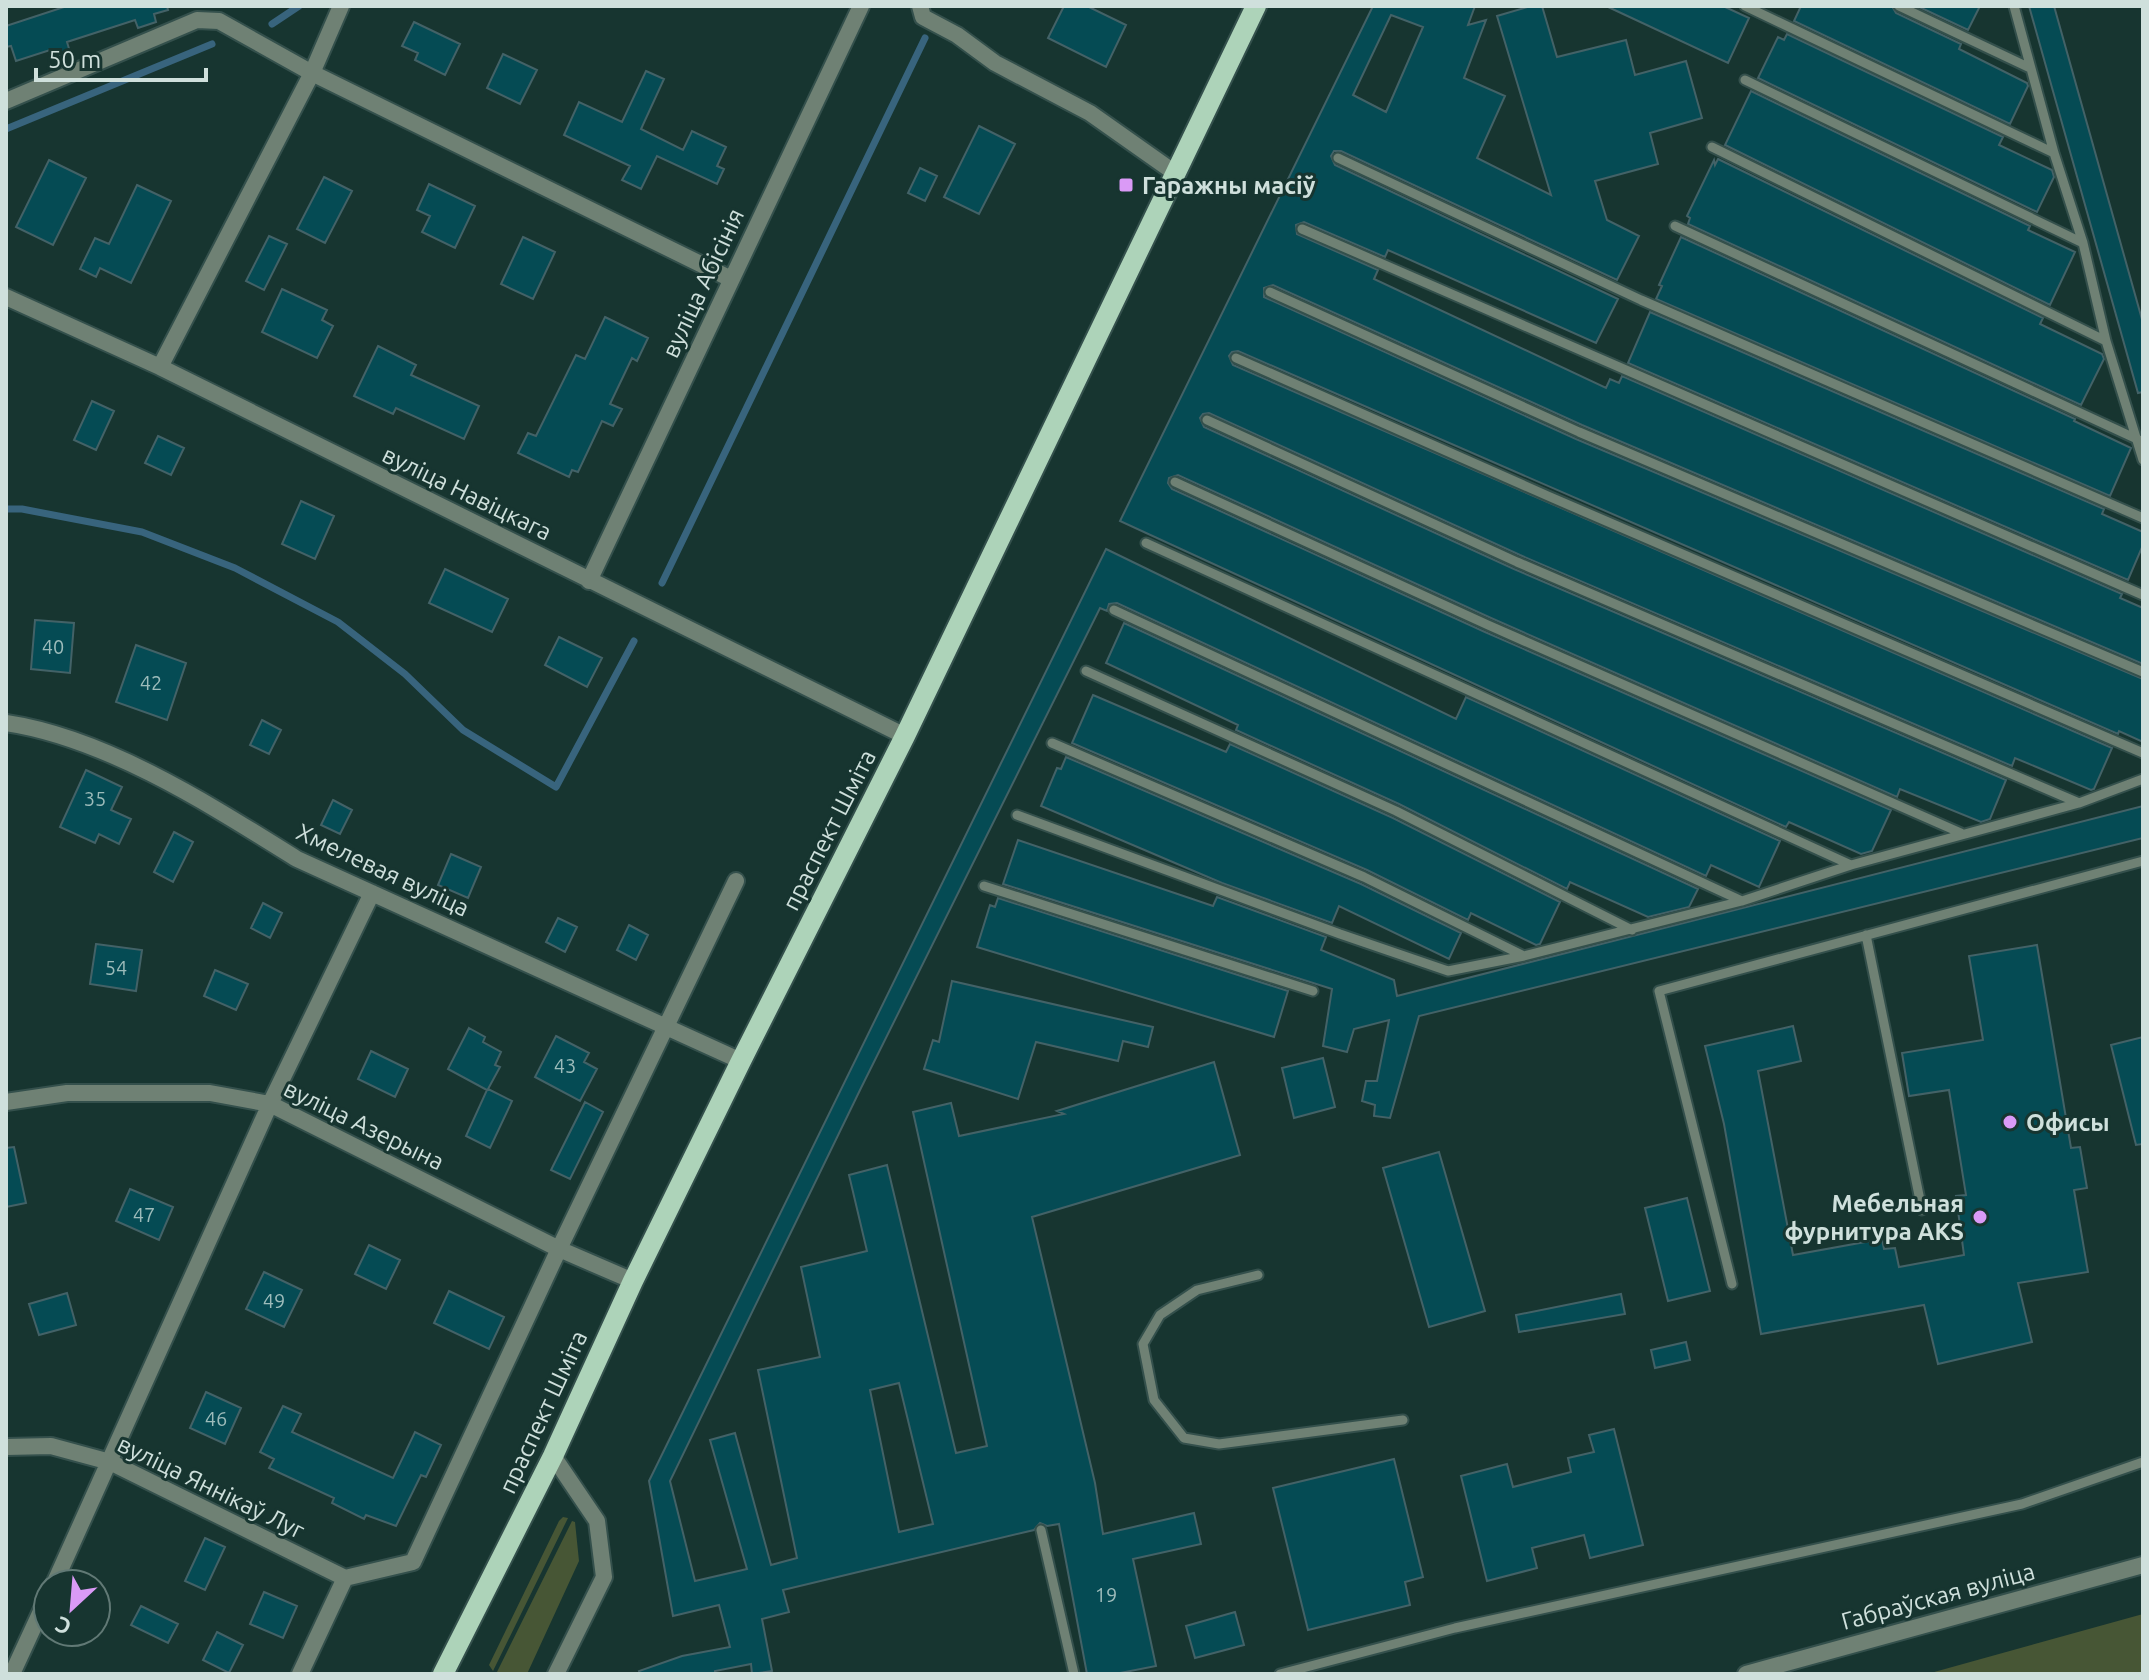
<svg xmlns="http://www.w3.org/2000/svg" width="2149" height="1680" font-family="Ubuntu,sans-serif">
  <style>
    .green { fill: #475635 }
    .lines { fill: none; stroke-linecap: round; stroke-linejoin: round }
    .stream { stroke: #38647d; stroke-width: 7 }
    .building { fill: #054b54; stroke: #436267; stroke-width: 2; fill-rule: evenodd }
    .service-casing { stroke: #34504c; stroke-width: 13 }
    .minor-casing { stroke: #34504c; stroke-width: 20 }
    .primary-casing { stroke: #34504c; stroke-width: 24 }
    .service { stroke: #6f8174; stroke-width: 9 }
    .minor { stroke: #6f8174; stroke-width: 16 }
    .primary { stroke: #add3b9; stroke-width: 20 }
    .poi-dot { fill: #da9af6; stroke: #173530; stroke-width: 3 }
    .labels { text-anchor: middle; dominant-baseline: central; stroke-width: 6; stroke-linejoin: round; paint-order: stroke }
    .number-label { font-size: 20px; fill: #9cbbba }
    .poi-label { font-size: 24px; font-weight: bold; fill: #cfe0dc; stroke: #173530; text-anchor: start }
    .street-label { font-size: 24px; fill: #cfe0dc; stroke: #173530 }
  </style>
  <rect width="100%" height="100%" fill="#173530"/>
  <!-- green -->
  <path class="green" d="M 563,1517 L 568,1518 L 493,1671 L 489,1665 L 559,1521 Z
    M 572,1521 L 575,1522 L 579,1561 L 527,1674 L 496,1674 Z
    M 2143,1614 L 2143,1674 L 1927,1674 Z"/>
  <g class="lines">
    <!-- stream -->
    <path class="stream" d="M 272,24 L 299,6
      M 6,129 L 212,44
      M 6,509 L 22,509 L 142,532 L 235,568 L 338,622 L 405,674 L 463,730 L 556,787 L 634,641
      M 662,583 L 925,38"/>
  </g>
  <!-- building -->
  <path class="building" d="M 67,6 L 167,6 L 168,10 L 154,14 L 156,22 L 138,28 L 135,20 L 67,42 L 70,52 L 52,57 L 50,50 L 16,61 L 11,46 L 6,47 L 6,26 Z
    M 1064,6 L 1087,6 L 1126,25 L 1106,67 L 1048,38 Z
    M 1373,6 L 1475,6 L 1468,25 L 1486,20 L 1464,78 L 1505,96 L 1477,158 L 1551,195 L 1497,16 L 1531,6 L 1542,6 L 1557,57 L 1626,40 L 1635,75 L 1686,61 L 1702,118 L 1650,133 L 1658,164 L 1595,181 L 1607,220 L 1639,236 L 1617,280 L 1341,151 L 1334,151 L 1331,156 L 1335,165 L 1618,299 L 1596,343 L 1388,250 L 1385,257 L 1304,222 L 1296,225 L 1297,234 L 1378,270 L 1374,279 L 1606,388 L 1610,379 L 1619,383 L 1622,376 L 2122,594 L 2120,598 L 2143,608 L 2143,664 L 1582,425 L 1273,285 L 1264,288 L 1264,297 L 1576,439 L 2143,679 L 2143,742 L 2119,731 L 2118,734 L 1238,351 L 1232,352 L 1229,356 L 1233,365 L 2112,748 L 2094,789 L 2091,790 L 2015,758 L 2012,766 L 1520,555 L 1209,413 L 1203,414 L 1200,418 L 1204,427 L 1514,569 L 2006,780 L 1990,819 L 1981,822 L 1900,789 L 1897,797 L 1491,618 L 1178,475 L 1169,478 L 1168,483 L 1172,489 L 1485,632 L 1891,810 L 1872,851 L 1861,854 L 1789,822 L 1786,827 L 1120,521 ZM 1391,15 L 1423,27 L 1386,112 L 1353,95 Z
    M 1606,6 L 1723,6 L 1749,18 L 1728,63 Z
    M 1801,6 L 1892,6 L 1896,13 L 1961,44 L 1959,49 L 2027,83 L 2028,86 L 2010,124 L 1794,21 Z
    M 1917,6 L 1980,6 L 1968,30 Z
    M 2029,6 L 2054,6 L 2143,323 L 2143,392 L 2138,393 Z
    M 414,22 L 460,44 L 445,75 L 415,60 L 418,53 L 402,46 Z
    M 1787,34 L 2003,137 L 1999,145 L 2052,170 L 2054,177 L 2037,212 L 1758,78 L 1778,37 L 1784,40 Z
    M 503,54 L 537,70 L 520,104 L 487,88 Z
    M 646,71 L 664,79 L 641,129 L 683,150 L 692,131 L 726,147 L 717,166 L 724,169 L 717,184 L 657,156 L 641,189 L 622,180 L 630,166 L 564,135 L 579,102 L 622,122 Z
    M 1751,91 L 2030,226 L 2028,230 L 2075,252 L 2050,305 L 1725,145 Z
    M 979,126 L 1015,144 L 979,214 L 944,197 Z
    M 1718,159 L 2043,318 L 2040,324 L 2102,354 L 2104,359 L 2081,405 L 1688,224 L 1690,218 L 1687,216 L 1714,160 L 1715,165 Z
    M 49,160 L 86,178 L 53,245 L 16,227 Z
    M 920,168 L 937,176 L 925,201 L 908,193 Z
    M 324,177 L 352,191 L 325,243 L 297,229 Z
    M 429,184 L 475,206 L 455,248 L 422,232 L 430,216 L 417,210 Z
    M 137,185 L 171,201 L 131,283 L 100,268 L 96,277 L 80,269 L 95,238 L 109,244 Z
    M 269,236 L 287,244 L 264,290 L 246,281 Z
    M 523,237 L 555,252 L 533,299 L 501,284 Z
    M 1681,237 L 2075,419 L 2074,421 L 2131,448 L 2110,496 L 1656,299 L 1662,286 L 1659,285 Z
    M 282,289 L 327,310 L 322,320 L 333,326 L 317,358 L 262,332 Z
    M 1650,312 L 2104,509 L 2102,514 L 2143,532 L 2143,545 L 2128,580 L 1628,363 Z
    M 605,317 L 648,338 L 637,361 L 632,358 L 610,404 L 622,409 L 613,426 L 602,421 L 578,472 L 572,470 L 569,477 L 518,453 L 528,433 L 536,436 L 576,355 L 585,359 Z
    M 378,346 L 416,365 L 411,375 L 479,406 L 464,439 L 396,408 L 393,414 L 354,396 Z
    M 92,401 L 114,411 L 96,450 L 74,440 Z
    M 158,436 L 184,448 L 171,475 L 145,463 Z
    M 301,501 L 334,516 L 315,559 L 282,544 Z
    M 1106,549 L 1456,719 L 1466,697 L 1780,841 L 1759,887 L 1711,865 L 1706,876 L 1117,603 L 1109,604 L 1107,611 L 1100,608 L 861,1088 L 670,1481 L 695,1581 L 747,1569 L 710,1440 L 735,1433 L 771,1565 L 797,1558 L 758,1370 L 820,1357 L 801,1267 L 867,1251 L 849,1175 L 887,1165 L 956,1453 L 987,1446 L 913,1112 L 951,1103 L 959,1136 L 1064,1114 L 1057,1111 L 1214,1062 L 1240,1155 L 1032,1217 L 1095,1483 L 1103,1534 L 1194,1513 L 1201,1544 L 1133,1559 L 1156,1666 L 1115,1674 L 1087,1674 L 1059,1524 L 1047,1526 L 1040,1523 L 1034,1530 L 783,1590 L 789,1612 L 762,1619 L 772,1671 L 752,1674 L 751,1664 L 715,1671 L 715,1674 L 640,1674 L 639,1671 L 682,1656 L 730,1647 L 719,1605 L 673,1616 L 649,1481 ZM 899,1383 L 933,1524 L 899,1532 L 870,1390 Z
    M 445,569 L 508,599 L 492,632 L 429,603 Z
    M 35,620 L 74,623 L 70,673 L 31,669 Z
    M 1124,623 L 1698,889 L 1689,907 L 1648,917 L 1570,882 L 1567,889 L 1399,804 L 1236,730 L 1238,725 L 1106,663 Z
    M 559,637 L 602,658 L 587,687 L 545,665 Z
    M 136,645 L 186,663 L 167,720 L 116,702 Z
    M 1093,695 L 1226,752 L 1230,744 L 1393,818 L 1560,902 L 1540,944 L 1536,945 L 1471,913 L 1468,920 L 1367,870 L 1072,743 Z
    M 262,720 L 281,730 L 269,754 L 250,745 Z
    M 1066,757 L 1361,884 L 1461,933 L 1449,959 L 1339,906 L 1332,923 L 1222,883 L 1041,806 L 1057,768 L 1061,769 Z
    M 86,770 L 122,787 L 111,810 L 131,819 L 119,844 L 99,834 L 95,843 L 60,827 Z
    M 333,800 L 352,810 L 340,834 L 321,825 Z
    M 2143,806 L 2143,838 L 1419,1016 L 1390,1118 L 1374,1116 L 1375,1105 L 1362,1101 L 1366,1081 L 1377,1081 L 1389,1020 L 1354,1029 L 1347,1052 L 1323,1046 L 1332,989 L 1003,884 L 1018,840 L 1213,906 L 1217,897 L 1326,937 L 1321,950 L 1394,980 L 1397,996 Z
    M 174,832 L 193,842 L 173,882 L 154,872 Z
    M 451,854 L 481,867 L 468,898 L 438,885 Z
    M 998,898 L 1288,991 L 1274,1037 L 977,947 L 990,905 L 995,907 Z
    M 263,903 L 282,913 L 270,938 L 251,928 Z
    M 558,918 L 577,927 L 565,952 L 546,942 Z
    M 629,925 L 648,935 L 636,960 L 617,950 Z
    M 96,944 L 142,950 L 136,991 L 90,984 Z
    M 2037,945 L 2071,1148 L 2080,1147 L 2087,1188 L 2074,1190 L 2088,1272 L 2018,1283 L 2032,1342 L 1938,1364 L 1924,1305 L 1761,1334 L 1724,1124 L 1705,1046 L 1793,1026 L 1801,1061 L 1758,1071 L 1793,1255 L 1882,1239 L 1884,1249 L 1895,1248 L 1899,1267 L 1964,1255 L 1956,1196 L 1966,1195 L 1949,1090 L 1909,1096 L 1902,1053 L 1983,1040 L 1969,956 Z
    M 215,970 L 248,984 L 236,1010 L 204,996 Z
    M 952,981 L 1153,1027 L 1148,1047 L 1123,1041 L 1118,1061 L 1036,1042 L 1018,1099 L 924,1069 L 933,1040 L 939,1042 Z
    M 469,1028 L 485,1037 L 483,1042 L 501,1052 L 495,1065 L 500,1067 L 488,1089 L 512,1101 L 490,1148 L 466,1136 L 487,1090 L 448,1069 Z
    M 556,1036 L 589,1053 L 584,1062 L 597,1069 L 580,1101 L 535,1077 Z
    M 2143,1037 L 2143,1144 L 2136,1145 L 2111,1045 Z
    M 371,1051 L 408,1069 L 395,1097 L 358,1079 Z
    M 1323,1058 L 1335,1107 L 1294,1118 L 1282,1068 Z
    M 585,1102 L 603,1112 L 570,1179 L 551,1170 Z
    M 14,1147 L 26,1203 L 6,1207 L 6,1148 Z
    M 1439,1152 L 1485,1311 L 1429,1327 L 1383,1168 Z
    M 130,1189 L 173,1207 L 159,1240 L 116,1221 Z
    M 1687,1198 L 1710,1291 L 1668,1301 L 1645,1208 Z
    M 369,1245 L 400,1260 L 386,1289 L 355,1274 Z
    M 264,1272 L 302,1290 L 284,1327 L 246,1309 Z
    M 449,1291 L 504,1317 L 489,1349 L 434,1323 Z
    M 67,1293 L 76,1325 L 39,1335 L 29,1304 Z
    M 1621,1294 L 1625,1314 L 1519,1332 L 1516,1315 Z
    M 1686,1342 L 1690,1360 L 1655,1368 L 1651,1350 Z
    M 206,1392 L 241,1408 L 225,1444 L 190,1428 Z
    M 283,1406 L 301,1414 L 292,1432 L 393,1478 L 415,1432 L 441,1445 L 426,1477 L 421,1475 L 396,1526 L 366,1515 L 364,1519 L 332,1503 L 334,1498 L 269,1468 L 274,1459 L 260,1452 Z
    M 1614,1429 L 1643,1545 L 1590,1558 L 1584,1535 L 1532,1548 L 1537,1568 L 1487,1581 L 1461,1476 L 1507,1464 L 1513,1487 L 1571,1472 L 1568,1458 L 1594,1452 L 1589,1435 Z
    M 1394,1459 L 1423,1577 L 1405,1582 L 1410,1605 L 1308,1630 L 1273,1488 Z
    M 205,1538 L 225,1547 L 205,1590 L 185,1581 Z
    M 264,1592 L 297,1606 L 283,1638 L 250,1624 Z
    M 141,1606 L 178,1624 L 168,1643 L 131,1625 Z
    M 1235,1612 L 1244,1645 L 1195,1658 L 1186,1626 Z
    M 217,1632 L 243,1645 L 229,1673 L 203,1660 Z"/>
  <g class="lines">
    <defs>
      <path id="service" d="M 1745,6 L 2054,153
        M 1899,6 L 2030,68
        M 2014,6 L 2054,153 L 2083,243 L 2106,341 L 2143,460
        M 1745,80 L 2083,243
        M 1712,147 L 2106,341
        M 1338,158 L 1641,300 L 2143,518
        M 1675,226 L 2139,440
        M 1302,229 L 2143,595
        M 1270,292 L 1579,432 L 2143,672
        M 1236,358 L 1548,496 L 2143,753
        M 1207,420 L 1517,562 L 2079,803
        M 1175,482 L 1488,625 L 1961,833
        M 1146,543 L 1851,865
        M 1114,610 L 1742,901
        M 1086,671 L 1396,811 L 1632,930
        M 1052,743 L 1364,877 L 1524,956
        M 1017,815 L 1340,934 L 1448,971 L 1524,956 L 1742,901 L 1851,865 L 2079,803 L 2143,779
        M 984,886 L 1313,991
        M 1866,935 L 1922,1210
        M 1258,1275 L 1197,1290 L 1160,1315 L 1143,1344 L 1154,1400 L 1184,1438 L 1219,1444 L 1403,1420
        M 1732,1284 L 1659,991 L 2143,861
        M 1041,1530 L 1074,1674
        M 1280,1674 L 1455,1628 L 2022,1504 L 2143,1462"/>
      <path id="minor" d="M 920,6 L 923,17 L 957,35 L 995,63 L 1090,113 L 1175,173
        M 6,101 L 197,20 L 219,21 L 312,73 L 731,279
        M 6,297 L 160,367 L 905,736
        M 160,367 L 312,73 L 341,6
        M 589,581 L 861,6
        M 6,723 C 107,738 212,806 297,859 L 741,1061
        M 6,1102 L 67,1093 L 210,1093 L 270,1104 L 559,1249 L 633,1281
        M 6,1447 L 51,1446 L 110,1462 L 345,1578
        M 553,1456 L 597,1521 L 604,1577 L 556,1674
        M 54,1584 L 270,1104 L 372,893
        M 12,1674 L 48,1596
        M 300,1674 L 345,1578 L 413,1562 L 559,1249 L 736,881
        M 1746,1674 L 2143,1565"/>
      <path id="primary" d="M 443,1674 L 553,1456 L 633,1281 L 741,1061 L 905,736 L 1256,6"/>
    </defs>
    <!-- service casing -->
    <use href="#service" class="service-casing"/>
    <!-- minor casing -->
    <use href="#minor" class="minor-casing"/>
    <!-- primary casing -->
    <use href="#primary" class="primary-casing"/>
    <!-- service -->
    <use href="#service" class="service"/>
    <!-- minor -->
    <use href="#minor" class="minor"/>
    <!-- primary -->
    <use href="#primary" class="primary"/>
  </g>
  <!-- markers -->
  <g class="poi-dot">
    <rect x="1118" y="177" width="16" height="16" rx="4"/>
    <circle cx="2010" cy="1122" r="8"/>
    <circle cx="1980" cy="1217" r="8"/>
  </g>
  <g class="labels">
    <!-- number labels -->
    <g class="number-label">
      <text x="53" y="646">40</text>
      <text x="151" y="682">42</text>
      <text x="95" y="798">35</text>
      <text x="116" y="967">54</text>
      <text x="565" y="1065">43</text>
      <text x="144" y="1214">47</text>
      <text x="274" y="1300">49</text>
      <text x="216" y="1418">46</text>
      <text x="1106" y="1594">19</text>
    </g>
    <!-- poi labels -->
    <g class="poi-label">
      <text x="1142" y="185">Гаражны масіў</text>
      <text x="2026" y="1122">Офисы</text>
      <text x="1964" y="1203" text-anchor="end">Мебельная<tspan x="1964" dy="28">фурнитура AKS</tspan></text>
    </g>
    <!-- street labels -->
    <g class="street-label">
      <text transform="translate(703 283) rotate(-65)">вуліца Абісінія</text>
      <text transform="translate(467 493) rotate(26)">вуліца Навіцкага</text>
      <text transform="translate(829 830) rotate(-63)">праспект Шміта</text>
      <text transform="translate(383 870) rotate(25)">Хмелевая вуліца</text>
      <text transform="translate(364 1125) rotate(26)">вуліца Азерына</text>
      <text transform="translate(543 1412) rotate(-65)">праспект Шміта</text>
      <text transform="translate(211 1487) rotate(26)">вуліца Яннікаў Луг</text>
      <text transform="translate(1938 1596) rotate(-15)">Габраўская вуліца</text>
    </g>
  </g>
  <!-- border -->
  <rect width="2149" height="1680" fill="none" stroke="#cfe0dc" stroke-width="16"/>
  <!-- north arrow -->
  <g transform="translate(72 1608) rotate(206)"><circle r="38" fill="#173530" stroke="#617975" stroke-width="2"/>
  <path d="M0-6L14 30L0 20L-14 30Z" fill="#da9af6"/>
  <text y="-12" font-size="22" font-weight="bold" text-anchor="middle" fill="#cfe0dc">С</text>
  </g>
  <!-- scale -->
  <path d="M36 68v12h170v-12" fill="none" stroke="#cfe0dc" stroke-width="4"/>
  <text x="48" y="68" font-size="24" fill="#cfe0dc" stroke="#173530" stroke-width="6" paint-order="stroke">50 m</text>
</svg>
